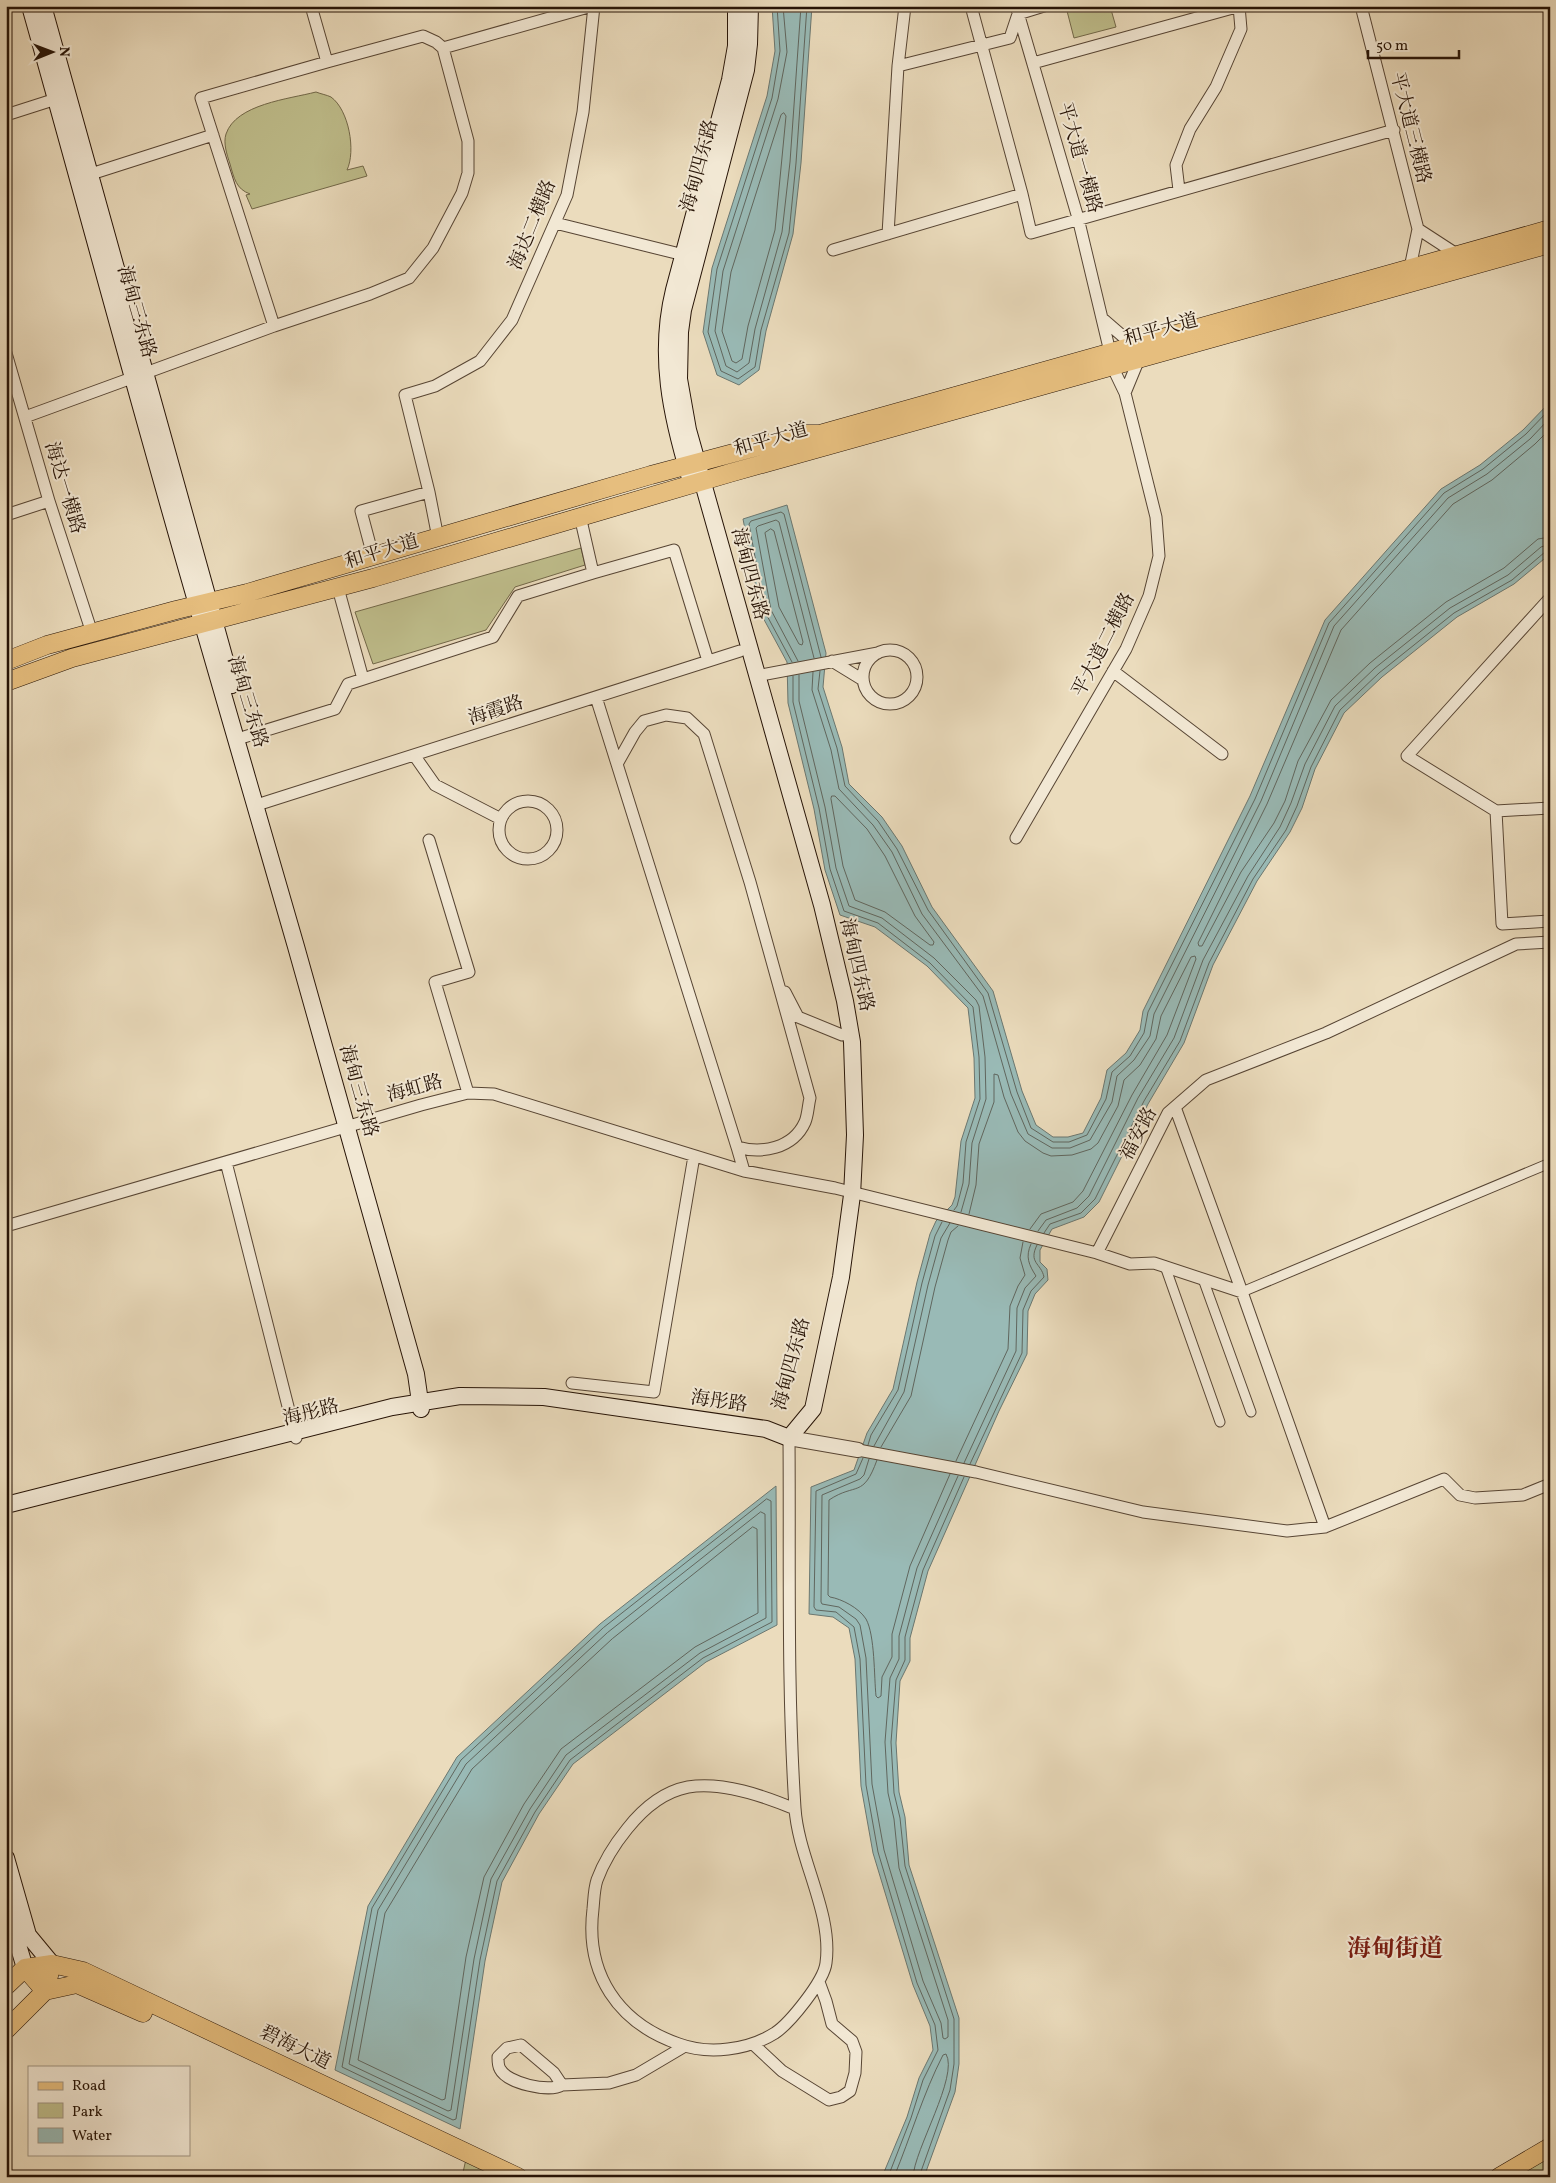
<svg xmlns="http://www.w3.org/2000/svg" width="1556" height="2183" font-family="Vollkorn,'Noto Serif SC',serif">
  <style>
    .green { fill: #bfbe8c; stroke: #726849 }
    .water { fill: #99bab6; stroke: #6b7770 }
    .lines { fill: none; stroke-linecap: round; stroke-linejoin: round }
    .shore { stroke: #60665e; stroke-width: 1 }
    .pedestrian-casing { stroke: #574534; stroke-width: 11 }
    .minor-casing { stroke: #574534; stroke-width: 13 }
    .tertiary-casing { stroke: #574534; stroke-width: 16 }
    .secondary-casing { stroke: #261306; stroke-width: 18 }
    .primary-casing { stroke: #261306; stroke-width: 19 }
    .pedestrian { stroke: #f2e8d4; stroke-width: 9 }
    .minor { stroke: #f2e8d4; stroke-width: 11 }
    .tertiary { stroke: #f2e8d4; stroke-width: 14 }
    .secondary { stroke: #f2e8d4; stroke-width: 16 }
    .primary { stroke: #e6be7e; stroke-width: 18 }
    .labels { text-anchor: middle; dominant-baseline: central; stroke-width: 4; stroke-linejoin: round; paint-order: stroke }
    .street-label { font-size: 19px; fill: #261306; stroke: #f2e8d4 }
    .district-label { font-size: 24px; font-weight: bold; fill: #7a1f14; stroke: #f2e8d4 }
  </style>
  <rect width="100%" height="100%" fill="#ebdcbd"/>
  <filter id="stains"><feTurbulence type="fractalNoise" baseFrequency=".004" numOctaves="4"/><feColorMatrix values="0 0 0 0 .2 0 0 0 0 .09 0 0 0 0 .02 0 0 0 .5 -.17"/></filter>
  <radialGradient id="worn" r=".72"><stop offset=".6" stop-color="#630" stop-opacity="0"/><stop offset="1" stop-color="#630" stop-opacity=".3"/></radialGradient>
  <!-- green -->
  <path class="green" d="M 1083,6 L 1110,6 L 1116,27 L 1074,38 L 1067,11 Z
    M 316,92 C 321,94 327,95 331,97 C 349,110 356,151 347,170 L 363,166 L 367,176 L 252,209 L 246,195 L 250,194 C 236,189 234,178 230,164 C 227,155 223,143 226,134 C 236,104 289,99 316,92 Z
    M 581,548 L 585,565 L 515,587 L 486,630 L 373,664 L 355,612 Z
    M 1550,2155 L 1550,2177 L 1513,2177 Z
    M 466,2159 L 505,2177 L 462,2177 Z"/>
  <!-- water -->
  <path class="water" d="M 772,6 L 812,6 L 801,163 L 793,234 L 766,331 L 759,370 L 739,385 L 717,375 L 703,332 L 712,268 L 767,96 L 775,51 Z
    M 1550,402 L 1550,554 L 1514,584 L 1457,617 L 1382,677 L 1344,713 L 1315,769 L 1302,808 L 1290,832 L 1257,881 L 1213,965 L 1184,1043 L 1148,1104 L 1099,1202 L 1084,1217 L 1052,1229 L 1040,1250 L 1040,1262 L 1047,1269 L 1048,1280 L 1035,1294 L 1028,1311 L 1027,1354 L 999,1411 L 928,1571 L 910,1638 L 910,1661 L 900,1681 L 896,1743 L 899,1792 L 905,1817 L 909,1865 L 959,2018 L 959,2064 L 955,2092 L 924,2177 L 882,2177 L 907,2117 L 919,2078 L 933,2050 L 930,2026 L 913,1985 L 873,1853 L 861,1786 L 855,1659 L 849,1628 L 833,1617 L 809,1614 L 811,1487 L 854,1470 L 867,1433 L 893,1389 L 917,1282 L 930,1234 L 936,1221 L 952,1205 L 955,1197 L 961,1141 L 975,1098 L 974,1058 L 968,1008 L 927,966 L 875,927 L 840,915 L 825,870 L 814,809 L 788,703 L 787,662 L 761,614 L 743,519 L 787,505 L 826,653 L 823,687 L 842,747 L 849,784 L 882,817 L 902,846 L 932,907 L 993,991 L 1022,1091 L 1036,1125 L 1053,1137 L 1068,1137 L 1083,1133 L 1101,1098 L 1107,1070 L 1126,1053 L 1140,1030 L 1143,1011 L 1250,796 L 1325,620 L 1441,489 L 1480,465 L 1523,430 Z
    M 776,1486 L 777,1625 L 706,1662 L 573,1764 L 539,1814 L 502,1882 L 485,1961 L 460,2129 L 335,2070 L 368,1906 L 457,1757 L 600,1624 Z"/>
  <g class="lines">
    <!-- shore -->
    <path class="shore" d="M 777,6 L 780,51 L 772,98 L 717,269 L 708,332 L 721,371 L 738,379 L 755,367 L 761,330 L 789,233 L 796,163 L 807,6
      M 783,6 L 787,52 L 778,99 L 723,271 L 715,331 L 726,366 L 737,372 L 749,363 L 755,329 L 782,232 L 790,162 L 801,6
      M 784,113 L 786,116 L 775,230 L 748,326 L 742,359 L 736,363 L 732,361 L 722,331 L 731,272 L 781,115 Z
      M 1550,429 L 1535,444 L 1492,480 L 1453,504 L 1341,630 L 1267,804 L 1198,943 L 1199,946 L 1202,946 L 1241,872 L 1274,823 L 1285,801 L 1298,761 L 1331,700 L 1370,663 L 1446,602 L 1504,568 L 1538,539 L 1550,537
      M 771,529 L 774,531 L 803,642 L 802,645 L 799,644 L 779,607 L 765,533 Z
      M 798,661 L 771,610 L 756,528 L 758,526 L 776,520 L 779,522 L 814,658
      M 792,662 L 765,612 L 749,524 L 751,521 L 781,512 L 784,514 L 821,657
      M 820,671 L 818,689 L 837,748 L 845,786 L 878,821 L 897,849 L 928,910 L 988,993 L 1017,1092 L 1031,1128 L 1053,1142 L 1069,1142 L 1087,1135 L 1106,1099 L 1112,1072 L 1130,1056 L 1144,1033 L 1148,1012 L 1255,799 L 1329,623 L 1444,493 L 1483,469 L 1526,434 L 1550,409
      M 813,672 L 812,690 L 831,750 L 839,789 L 873,825 L 892,852 L 922,914 L 983,996 L 1011,1094 L 1028,1134 L 1052,1148 L 1070,1148 L 1090,1140 L 1112,1102 L 1117,1076 L 1134,1060 L 1150,1036 L 1154,1014 L 1261,801 L 1334,626 L 1448,498 L 1487,474 L 1530,439 L 1550,418
      M 799,675 L 799,701 L 825,807 L 836,868 L 849,906 L 882,918 L 934,958 L 976,1000 L 979,1006 L 985,1057 L 986,1099 L 972,1143 L 969,1184 L 961,1212
      M 793,676 L 793,702 L 819,808 L 830,869 L 844,911 L 878,923 L 930,963 L 973,1007 L 979,1057 L 980,1099 L 966,1142 L 963,1183 L 957,1206 L 954,1210
      M 832,796 L 835,796 L 867,829 L 885,856 L 915,916 L 934,942 L 933,945 L 930,945 L 885,912 L 855,900 L 843,866 L 831,799 Z
      M 969,1214 L 976,1185 L 979,1144 L 994,1102 L 994,1074 L 998,1075 L 1004,1097 L 1018,1132 L 1025,1141 L 1043,1153 L 1051,1156 L 1072,1155 L 1091,1149 L 1098,1143 L 1118,1106 L 1124,1080 L 1140,1065 L 1156,1039 L 1161,1016 L 1191,957 L 1195,956 L 1196,959 L 1167,1035 L 1132,1095 L 1083,1191 L 1073,1202 L 1041,1214 L 1030,1229
      M 1038,1231 L 1046,1220 L 1077,1208 L 1089,1196 L 1138,1098 L 1174,1038 L 1203,960 L 1248,876 L 1280,827 L 1291,803 L 1305,764 L 1335,706 L 1375,668 L 1450,608 L 1508,575 L 1541,547 L 1550,544
      M 1044,1233 L 1050,1224 L 1081,1213 L 1095,1199 L 1144,1101 L 1180,1041 L 1209,963 L 1253,879 L 1286,830 L 1297,806 L 1311,767 L 1340,710 L 1379,673 L 1454,613 L 1512,580 L 1545,552 L 1550,550
      M 868,1445 L 871,1435 L 898,1390 L 922,1283 L 935,1236 L 942,1222
      M 874,1446 L 904,1392 L 928,1285 L 941,1238 L 950,1223
      M 881,1447 L 911,1396 L 935,1287 L 948,1240 L 951,1232 L 958,1226
      M 863,1458 L 856,1474 L 816,1491 L 814,1607 L 816,1610 L 836,1612 L 854,1627 L 860,1659 L 866,1785 L 878,1852 L 917,1983 L 935,2025 L 938,2050 L 923,2080 L 911,2118 L 888,2177
      M 869,1459 L 864,1475 L 860,1479 L 822,1495 L 821,1602 L 822,1604 L 839,1607 L 856,1619 L 860,1625 L 866,1658 L 872,1784 L 884,1850 L 923,1981 L 941,2023 L 943,2038 L 945,2039 L 948,2037 L 948,2020 L 899,1868 L 894,1819 L 888,1793 L 885,1742 L 890,1678 L 899,1659 L 899,1636 L 917,1568 L 958,1476
      M 877,1460 C 863,1499 856,1482 829,1500 L 828,1595 L 830,1597 C 842,1599 859,1608 866,1619 C 875,1635 874,1677 876,1696 L 878,1698 L 881,1696 L 882,1677 L 892,1657 L 892,1634 L 910,1566 L 950,1474
      M 956,1461 L 1008,1349 L 1010,1306 L 1018,1286 L 1025,1275 L 1020,1258 L 1023,1242
      M 964,1463 L 1016,1351 L 1017,1308 L 1025,1288 L 1036,1276 C 1029,1265 1025,1257 1031,1244
      M 970,1464 L 1022,1353 L 1023,1310 L 1031,1291 L 1044,1277 C 1041,1263 1028,1263 1037,1245
      M 767,1499 L 771,1501 L 772,1622 L 703,1658 L 570,1760 L 535,1812 L 497,1881 L 480,1960 L 456,2119 L 453,2120 L 342,2067 L 372,1908 L 461,1760 L 603,1628 Z
      M 761,1512 L 765,1514 L 766,1618 L 700,1653 L 566,1755 L 530,1809 L 491,1879 L 474,1959 L 451,2110 L 448,2111 L 349,2064 L 378,1910 L 466,1764 L 607,1633 Z
      M 753,1527 L 757,1529 L 758,1613 L 695,1647 L 561,1749 L 524,1804 L 484,1877 L 466,1957 L 445,2099 L 442,2100 L 358,2060 L 385,1913 L 472,1769 L 612,1639 Z
      M 894,2177 C 911,2136 923,2094 943,2055 L 946,2054 C 959,2076 914,2150 913,2177
      M 919,2177 L 950,2090 L 954,2064 L 954,2019 L 905,1866 L 900,1818 L 894,1793 L 891,1742 L 896,1680 L 905,1660 L 905,1637 L 923,1570 L 964,1477"/>
    <defs>
      <path id="pedestrian" d="M 1165,1266 L 1220,1422
        M 1203,1279 L 1251,1412
        M 1242,1292 L 1550,1163"/>
      <path id="minor" d="M 971,6 L 1022,194
        M 1016,6 L 1078,218 L 1110,352
        M 1361,6 L 1418,229 L 1410,268
        M 443,48 L 592,6
        M 1033,63 L 1240,6
        M 898,66 L 905,6
        M 6,115 L 56,99
        M 91,174 L 213,135
        M 1179,190 L 1176,165 L 1190,129 L 1216,87 L 1241,29 L 1239,6
        M 555,223 L 684,255
        M 1418,229 L 1458,255
        M 888,234 L 898,66 L 1010,38 L 1018,14 L 1044,6
        M 833,250 L 1022,194 L 1031,233 L 1394,130
        M 1104,320 L 1134,346
        M 274,326 L 201,98 L 327,62
        M 6,353 L 49,501 L 92,633
        M 1125,393 L 1139,359
        M 25,417 L 274,326 L 370,294 L 409,278 L 433,248 L 462,193 L 468,173 L 468,141 L 443,48 L 436,42 L 423,36 L 327,62 L 311,6
        M 429,492 L 438,538
        M 6,515 L 49,501
        M 580,516 L 593,573 L 674,550 L 708,661
        M 373,556 L 361,511 L 429,492 L 405,395 L 435,386 L 480,361 L 512,320 L 567,195 L 583,112 L 594,6
        M 338,588 L 363,679
        M 1550,598 L 1407,756 L 1496,811 L 1550,808
        M863 677a27 27 0 1 1 54 0a27 27 0 1 1-54 0Z
        M 832,661 L 863,680
        M 1113,671 L 1222,754
        M 756,676 L 878,653
        M 596,697 L 737,1147 C 761,1154 793,1149 805,1122 C 808,1115 808,1106 810,1098 L 750,882 L 704,734 L 687,718 L 666,715 L 644,721 L 635,732 L 617,764
        M 244,737 L 335,709 L 348,684 L 493,637 L 518,596 L 593,573
        M 414,755 L 435,785 L 501,819
        M499 830a29 29 0 1 1 58 0a29 29 0 1 1-58 0Z
        M 263,803 L 740,651
        M 1496,811 L 1502,924 L 1550,921
        M 1016,838 L 1126,649 L 1149,596 L 1159,556 L 1156,517 L 1125,393 L 1112,366
        M 429,840 L 469,972 L 435,982 L 468,1093
        M 785,992 L 798,1017 L 842,1035
        M 1175,1107 L 1242,1292
        M 737,1147 L 744,1171
        M 226,1162 L 296,1438
        M 6,1226 L 421,1105 L 468,1093 L 494,1094 L 744,1171 L 835,1188 L 1097,1253 L 1168,1113 L 1206,1080 L 1326,1033 L 1516,944 L 1550,942
        M 1097,1253 L 1130,1264 L 1154,1263 L 1242,1292 L 1325,1527
        M 572,1383 L 654,1392 L 694,1156
        M 789,1438 C 790,1561 787,1685 795,1808 C 798,1858 833,1913 826,1963 C 824,1981 790,2023 775,2033 C 748,2050 709,2055 679,2044 C 618,2023 585,1974 593,1909 C 594,1899 594,1889 597,1880 C 604,1861 614,1845 627,1829 C 642,1810 662,1792 688,1787 C 722,1781 764,1796 795,1809
        M 858,1450 L 976,1472 L 1143,1512 L 1287,1531 L 1325,1527 L 1444,1479 L 1460,1495 L 1475,1498 L 1523,1495 L 1550,1484
        M 753,2044 L 782,2071 L 829,2100 L 841,2097 L 850,2091 L 855,2073 L 856,2052 L 852,2041 L 832,2024 L 826,2001 L 819,1982
        M 562,2085 C 549,2093 507,2083 500,2069 C 498,2066 498,2061 498,2057 L 507,2048 L 521,2045 L 554,2073 L 562,2085 L 609,2083 L 636,2075 L 685,2046"/>
      <path id="tertiary" d="M 789,1438 L 858,1450"/>
      <path id="secondary" d="M 30,6 C 88,212 143,420 203,625 C 276,874 347,1124 416,1374 L 421,1409
        M 43,6 L 232,685
        M 750,6 L 749,44 L 746,70 L 683,310 L 680,332 L 679,379 L 688,430 L 822,905 L 845,1001 L 852,1042 L 855,1135 L 852,1195 L 841,1277 L 813,1409 L 789,1438
        M 690,478 C 671,415 658,355 674,290 L 730,80 L 736,46 L 736,6
        M 6,1505 L 392,1407 L 460,1396 L 544,1397 L 766,1429 L 789,1438
        M 6,1858 L 28,1935 L 52,1964
        M 6,1905 L 25,1968"/>
      <path id="primary" d="M 6,661 L 47,645 L 176,610 L 247,593 L 651,475 L 805,434 L 820,434 L 1550,229
        M 6,682 L 72,658 L 373,578 L 730,473 L 1550,244
        M 52,1964 L 45,1991 L 25,1968 L 52,1964 L 83,1971 L 518,2177
        M 6,1986 L 25,1968
        M 6,2030 L 45,1991 L 77,1984 L 143,2013
        M 1499,2177 L 1550,2147"/>
    </defs>
    <!-- pedestrian casing -->
    <use href="#pedestrian" class="pedestrian-casing"/>
    <!-- minor casing -->
    <use href="#minor" class="minor-casing"/>
    <!-- tertiary casing -->
    <use href="#tertiary" class="tertiary-casing"/>
    <!-- secondary casing -->
    <use href="#secondary" class="secondary-casing"/>
    <!-- primary casing -->
    <use href="#primary" class="primary-casing"/>
    <!-- pedestrian -->
    <use href="#pedestrian" class="pedestrian"/>
    <!-- minor -->
    <use href="#minor" class="minor"/>
    <!-- tertiary -->
    <use href="#tertiary" class="tertiary"/>
    <!-- secondary -->
    <use href="#secondary" class="secondary"/>
    <!-- primary -->
    <use href="#primary" class="primary"/>
  </g>
  <g class="labels">
    <!-- street labels -->
    <g class="street-label">
      <text transform="translate(1410 128) rotate(76)">平大道三横路</text>
      <text transform="translate(1079 158) rotate(74)">平大道一横路</text>
      <text transform="translate(700 166) rotate(-75)">海甸四东路</text>
      <text transform="translate(533 225) rotate(-68)">海达二横路</text>
      <text transform="translate(136 312) rotate(74)">海甸三东路</text>
      <text transform="translate(1161 330) rotate(-15)">和平大道</text>
      <text transform="translate(771 440) rotate(-16)">和平大道</text>
      <text transform="translate(64 488) rotate(73)">海达一横路</text>
      <text transform="translate(382 552) rotate(-17)">和平大道</text>
      <text transform="translate(749 574) rotate(75)">海甸四东路</text>
      <text transform="translate(1104 645) rotate(-63)">平大道二横路</text>
      <text transform="translate(247 702) rotate(73)">海甸三东路</text>
      <text transform="translate(496 711) rotate(-18)">海霞路</text>
      <text transform="translate(856 965) rotate(77)">海甸四东路</text>
      <text transform="translate(415 1089) rotate(-15)">海虹路</text>
      <text transform="translate(358 1091) rotate(74)">海甸三东路</text>
      <text transform="translate(1139 1134) rotate(-62)">福安路</text>
      <text transform="translate(792 1364) rotate(-75)">海甸四东路</text>
      <text transform="translate(719 1402) rotate(8)">海彤路</text>
      <text transform="translate(311 1413) rotate(-14)">海彤路</text>
      <text transform="translate(295 2048) rotate(26)">碧海大道</text>
    </g>
    <!-- district labels -->
    <g class="district-label">
      <text x="1395" y="1950">海甸街道</text>
    </g>
  </g>
  <!-- margin -->
  <rect width="1556" height="2183" fill="none" stroke="#ebdcbd" stroke-width="25"/>
  <rect x="8" y="8" width="1541" height="2168" fill="none" stroke="#261306" stroke-width="2.5"/>
  <rect x="12" y="12" width="1531" height="2158" fill="none" stroke="#261306"/>
  <!-- legend -->
  <rect x="28" y="2066" width="162" height="90" fill="#f2e8d4" stroke="#a09382"/>
  <rect x="38" y="2082" width="25" height="8" fill="#e6be7e" stroke="#a09382"/>
  <text x="72" y="2090" font-size="15" fill="#261306">Road</text>
  <rect x="38" y="2103" width="25" height="15" fill="#bfbe8c" stroke="#a09382"/>
  <text x="72" y="2116" font-size="15" fill="#261306">Park</text>
  <rect x="38" y="2128" width="25" height="15" fill="#99bab6" stroke="#a09382"/>
  <text x="72" y="2140" font-size="15" fill="#261306">Water</text>
  <!-- north arrow -->
  <g transform="translate(52 52) rotate(89)" stroke="#f2e8d4" stroke-width="4" paint-order="stroke">
  <path d="M0-4L9 19L0 12L-9 19Z" fill="#261306"/>
  <text y="-8" font-size="14" font-weight="bold" text-anchor="middle" fill="#261306">N</text>
  </g>
  <!-- scale -->
  <path d="M1368 50v8h91v-8" fill="none" stroke="#261306" stroke-width="2.5"/>
  <text x="1376" y="50" font-size="15" fill="#261306" stroke="#f2e8d4" stroke-width="4" paint-order="stroke">50 m</text>
  <rect width="100%" height="100%" filter="url(#stains)"/>
  <rect width="100%" height="100%" fill="url(#worn)"/>
</svg>
